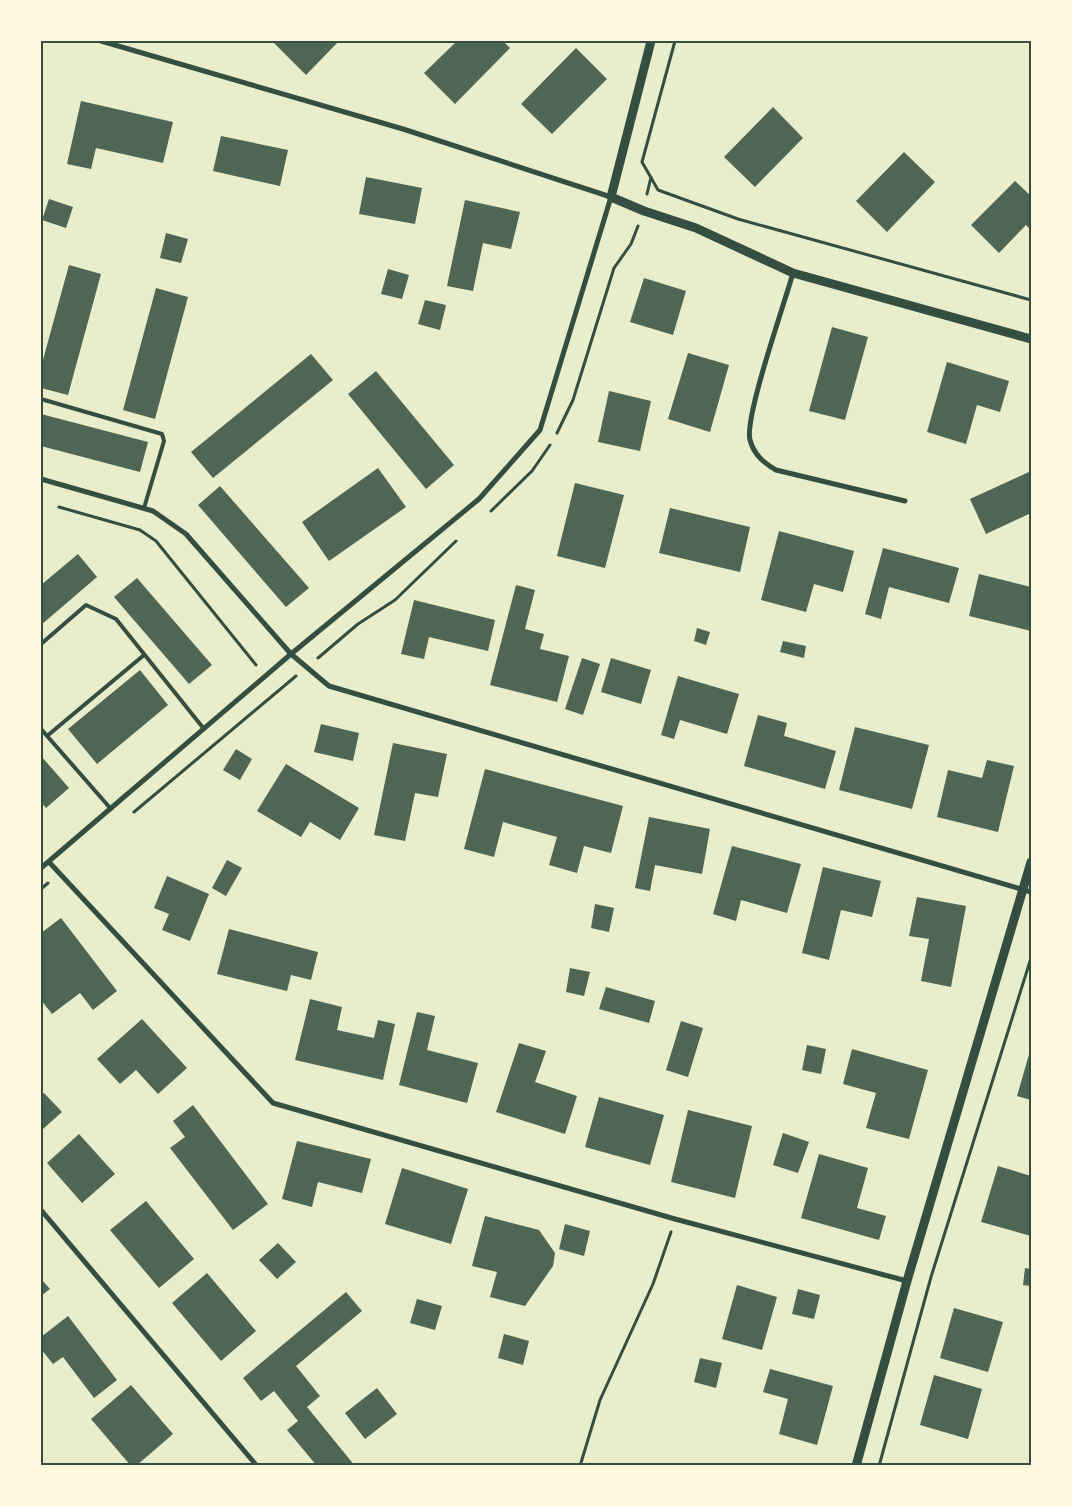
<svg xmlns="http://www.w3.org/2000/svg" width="1072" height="1507" font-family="Mulish,sans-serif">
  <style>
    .building { fill: #4f6655 }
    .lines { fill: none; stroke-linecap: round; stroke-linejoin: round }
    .path { stroke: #344e41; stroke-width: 3 }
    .service { stroke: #344e41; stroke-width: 4 }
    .minor { stroke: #344e41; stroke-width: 5 }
    .tertiary { stroke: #344e41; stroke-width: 9 }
    .neatline { fill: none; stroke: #344e41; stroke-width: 2 }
  </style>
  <rect width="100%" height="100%" fill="#e9edc9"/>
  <!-- building -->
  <path class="building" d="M 272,41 L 339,41 L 306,75 Z
    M 457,41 L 503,41 L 510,48 L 455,104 L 424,73 Z
    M 576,48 L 607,79 L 552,134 L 521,104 Z
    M 81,101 L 173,122 L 163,163 L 96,148 L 91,169 L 67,164 Z
    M 773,107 L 803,138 L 755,187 L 724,157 Z
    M 221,136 L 288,150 L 280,186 L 213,171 Z
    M 904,152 L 935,182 L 887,232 L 856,201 Z
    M 366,177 L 422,188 L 415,224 L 359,214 Z
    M 1015,181 L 1031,196 L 1031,230 L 1026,225 L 999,253 L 971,225 Z
    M 49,199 L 73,207 L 66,228 L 42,220 Z
    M 465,200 L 520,212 L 511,249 L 483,243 L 473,291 L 447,286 Z
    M 166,233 L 188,239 L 181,263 L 160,258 Z
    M 69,265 L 101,274 L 68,395 L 41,388 L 41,367 Z
    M 388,269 L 409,275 L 402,299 L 381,294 Z
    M 644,278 L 686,291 L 673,335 L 630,322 Z
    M 156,288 L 188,297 L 155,419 L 123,410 Z
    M 425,300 L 446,305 L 440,330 L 418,324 Z
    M 832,327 L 868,337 L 845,420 L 809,411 Z
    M 688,353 L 729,365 L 710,432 L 668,419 Z
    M 311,354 L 333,380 L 213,478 L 191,452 Z
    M 947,362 L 1009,381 L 1000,412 L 977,405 L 966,444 L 927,432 Z
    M 376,371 L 454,465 L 426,489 L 348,394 Z
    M 609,391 L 651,401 L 640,451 L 598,442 Z
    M 41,414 L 148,442 L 140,472 L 41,446 Z
    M 378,468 L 406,507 L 329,561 L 302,522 Z
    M 1031,471 L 1031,513 L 986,534 L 970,499 Z
    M 575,483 L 624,495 L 605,568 L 557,556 Z
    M 220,486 L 309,588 L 286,607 L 198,505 Z
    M 670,508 L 750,527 L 740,572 L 659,553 Z
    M 779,531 L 854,551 L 843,592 L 814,584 L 806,612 L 761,600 Z
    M 883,548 L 959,568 L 949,603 L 889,587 L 881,619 L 865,614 Z
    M 78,554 L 97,577 L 41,625 L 41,585 Z
    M 979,574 L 1031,587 L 1031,631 L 969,616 Z
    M 137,578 L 212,665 L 189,684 L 114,597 Z
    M 516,585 L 535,590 L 525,629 L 544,634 L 540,649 L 569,656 L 557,702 L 490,685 Z
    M 414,600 L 495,620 L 488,651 L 429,637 L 424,659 L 401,654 Z
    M 697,628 L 710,632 L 706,645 L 694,641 Z
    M 783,641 L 806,646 L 804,658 L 780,652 Z
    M 582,658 L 600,664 L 583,715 L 565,709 Z
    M 611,658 L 651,670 L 641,704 L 601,692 Z
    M 140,670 L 168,705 L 97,764 L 68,729 Z
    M 678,676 L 739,694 L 727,734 L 680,720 L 674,739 L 661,735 Z
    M 758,715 L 787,723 L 784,736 L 836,751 L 825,789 L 744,766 Z
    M 321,724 L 359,733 L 353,761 L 314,752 Z
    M 855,727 L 929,745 L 912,809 L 839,790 Z
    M 393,743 L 447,754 L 438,797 L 415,793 L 405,841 L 374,835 Z
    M 236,749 L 252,759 L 240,780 L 223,770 Z
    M 41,756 L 69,788 L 46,808 L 41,802 Z
    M 987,760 L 1014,766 L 998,832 L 937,817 L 948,770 L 982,778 Z
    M 286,764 L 359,808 L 340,840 L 310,822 L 301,837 L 257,811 Z
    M 485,769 L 623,806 L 611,853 L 584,846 L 577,873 L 549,865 L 557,837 L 503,822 L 494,857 L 464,849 Z
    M 649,817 L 710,829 L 702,874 L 655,865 L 650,891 L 635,888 Z
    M 732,846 L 801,864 L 787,913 L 741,900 L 736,921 L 713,914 Z
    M 227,860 L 242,868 L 226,896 L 212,888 Z
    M 823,867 L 881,881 L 872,917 L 841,910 L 829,960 L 802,953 Z
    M 167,876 L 209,894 L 190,941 L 162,930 L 169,914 L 154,908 Z
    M 917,897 L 966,906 L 951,987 L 921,981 L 929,939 L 909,936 Z
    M 595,904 L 614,908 L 609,932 L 591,928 Z
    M 61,918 L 117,991 L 93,1010 L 80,993 L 52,1014 L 41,1000 L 41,933 Z
    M 229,929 L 318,952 L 311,980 L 291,975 L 287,991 L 217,974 Z
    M 570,968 L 590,972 L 584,996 L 566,992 Z
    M 606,987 L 655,1001 L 649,1023 L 599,1009 Z
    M 310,999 L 342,1007 L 337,1030 L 374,1038 L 378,1020 L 395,1024 L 383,1080 L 295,1060 Z
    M 417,1012 L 435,1016 L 427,1050 L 478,1063 L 467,1103 L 399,1085 Z
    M 142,1019 L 187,1068 L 158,1094 L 136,1070 L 120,1084 L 97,1059 Z
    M 681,1021 L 703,1028 L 688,1077 L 666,1070 Z
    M 519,1043 L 546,1051 L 535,1082 L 577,1096 L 565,1134 L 496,1112 Z
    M 807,1045 L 826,1049 L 821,1074 L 802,1070 Z
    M 852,1049 L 928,1070 L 909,1139 L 866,1128 L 876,1093 L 843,1084 Z
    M 1030,1051 L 1031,1051 L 1031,1100 L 1017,1096 Z
    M 44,1093 L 62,1112 L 43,1129 L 41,1095 Z
    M 599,1097 L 664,1115 L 650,1165 L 585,1147 Z
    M 193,1105 L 268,1204 L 233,1230 L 170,1148 L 185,1137 L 173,1121 Z
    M 688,1110 L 752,1126 L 735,1198 L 671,1182 Z
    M 783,1133 L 809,1142 L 798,1173 L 773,1165 Z
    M 79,1134 L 115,1174 L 82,1203 L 47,1163 Z
    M 297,1141 L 371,1159 L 362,1193 L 318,1182 L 312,1207 L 282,1199 Z
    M 819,1154 L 868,1168 L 857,1208 L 886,1216 L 879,1240 L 801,1218 Z
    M 998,1166 L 1031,1176 L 1031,1236 L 981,1222 Z
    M 402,1168 L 468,1189 L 451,1244 L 385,1224 Z
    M 146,1201 L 194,1259 L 159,1288 L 110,1230 Z
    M 485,1216 L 539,1230 L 555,1253 L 553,1266 L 525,1306 L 490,1297 L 497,1272 L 472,1266 Z
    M 565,1224 L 590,1231 L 584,1256 L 559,1249 Z
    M 278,1243 L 296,1262 L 277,1279 L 259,1260 Z
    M 1025,1268 L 1031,1269 L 1031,1286 L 1023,1285 Z
    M 207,1273 L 256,1331 L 221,1361 L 172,1303 Z
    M 41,1279 L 50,1289 L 41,1296 Z
    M 737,1285 L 777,1297 L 762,1350 L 722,1339 Z
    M 798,1289 L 820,1295 L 814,1319 L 792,1314 Z
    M 346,1292 L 362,1311 L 296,1366 L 320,1396 L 307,1407 L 355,1466 L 317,1466 L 287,1430 L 298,1421 L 274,1391 L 261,1401 L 243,1378 Z
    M 417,1299 L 442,1306 L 435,1330 L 410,1323 Z
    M 954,1308 L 1003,1322 L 988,1372 L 940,1358 Z
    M 68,1316 L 117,1380 L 94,1398 L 63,1357 L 53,1364 L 41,1349 L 41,1337 Z
    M 504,1334 L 529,1341 L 523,1365 L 498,1358 Z
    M 700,1358 L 722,1363 L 716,1388 L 694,1382 Z
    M 770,1369 L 833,1386 L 817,1445 L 779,1434 L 788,1399 L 763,1392 Z
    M 934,1375 L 982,1389 L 968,1439 L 920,1425 Z
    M 131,1385 L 173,1434 L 136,1466 L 131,1466 L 91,1419 Z
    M 377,1388 L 397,1414 L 365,1439 L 345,1413 Z"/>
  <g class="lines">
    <!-- path -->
    <path class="path" d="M 675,41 L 642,162 L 658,190 L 738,219 L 1031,300
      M 647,194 L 651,177
      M 557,433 L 573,400 L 614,268 L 631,244 L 638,226
      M 59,507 L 140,530 L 156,541 L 256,665
      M 491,511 L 532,471 L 550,445
      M 318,658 L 358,624 L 395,600 L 456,541
      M 134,812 L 296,676
      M 41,889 L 48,883
      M 580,1466 L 600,1400 L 653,1284 L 671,1232
      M 879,1466 L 931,1277 L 1031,958"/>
    <!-- service -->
    <path class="service" d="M 41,399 L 162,434 L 164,441 L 144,508
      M 41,644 L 86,605 L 116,619 L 204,729
      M 41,729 L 111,809
      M 47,736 L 144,655"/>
    <!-- minor -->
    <path class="minor" d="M 793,273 C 785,302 744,418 750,440 C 754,455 764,463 776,470 L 905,501
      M 41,479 L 153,511 L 186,534 L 291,654 L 329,686 L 1031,892
      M 49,862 L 273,1103 L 675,1219 L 907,1281
      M 41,868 L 291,654 L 479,499 L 540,430 L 611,197 L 403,129 L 101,41
      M 41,1210 L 257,1466"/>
    <!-- tertiary -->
    <path class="tertiary" d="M 651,41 L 611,197 L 644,211 L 696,228 L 793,273 L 1031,339
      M 856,1466 L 907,1281 L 1031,862"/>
  </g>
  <!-- border -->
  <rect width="1072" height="1507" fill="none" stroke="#fefae0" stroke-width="85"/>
  <rect x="42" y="42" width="988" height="1422" class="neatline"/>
</svg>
